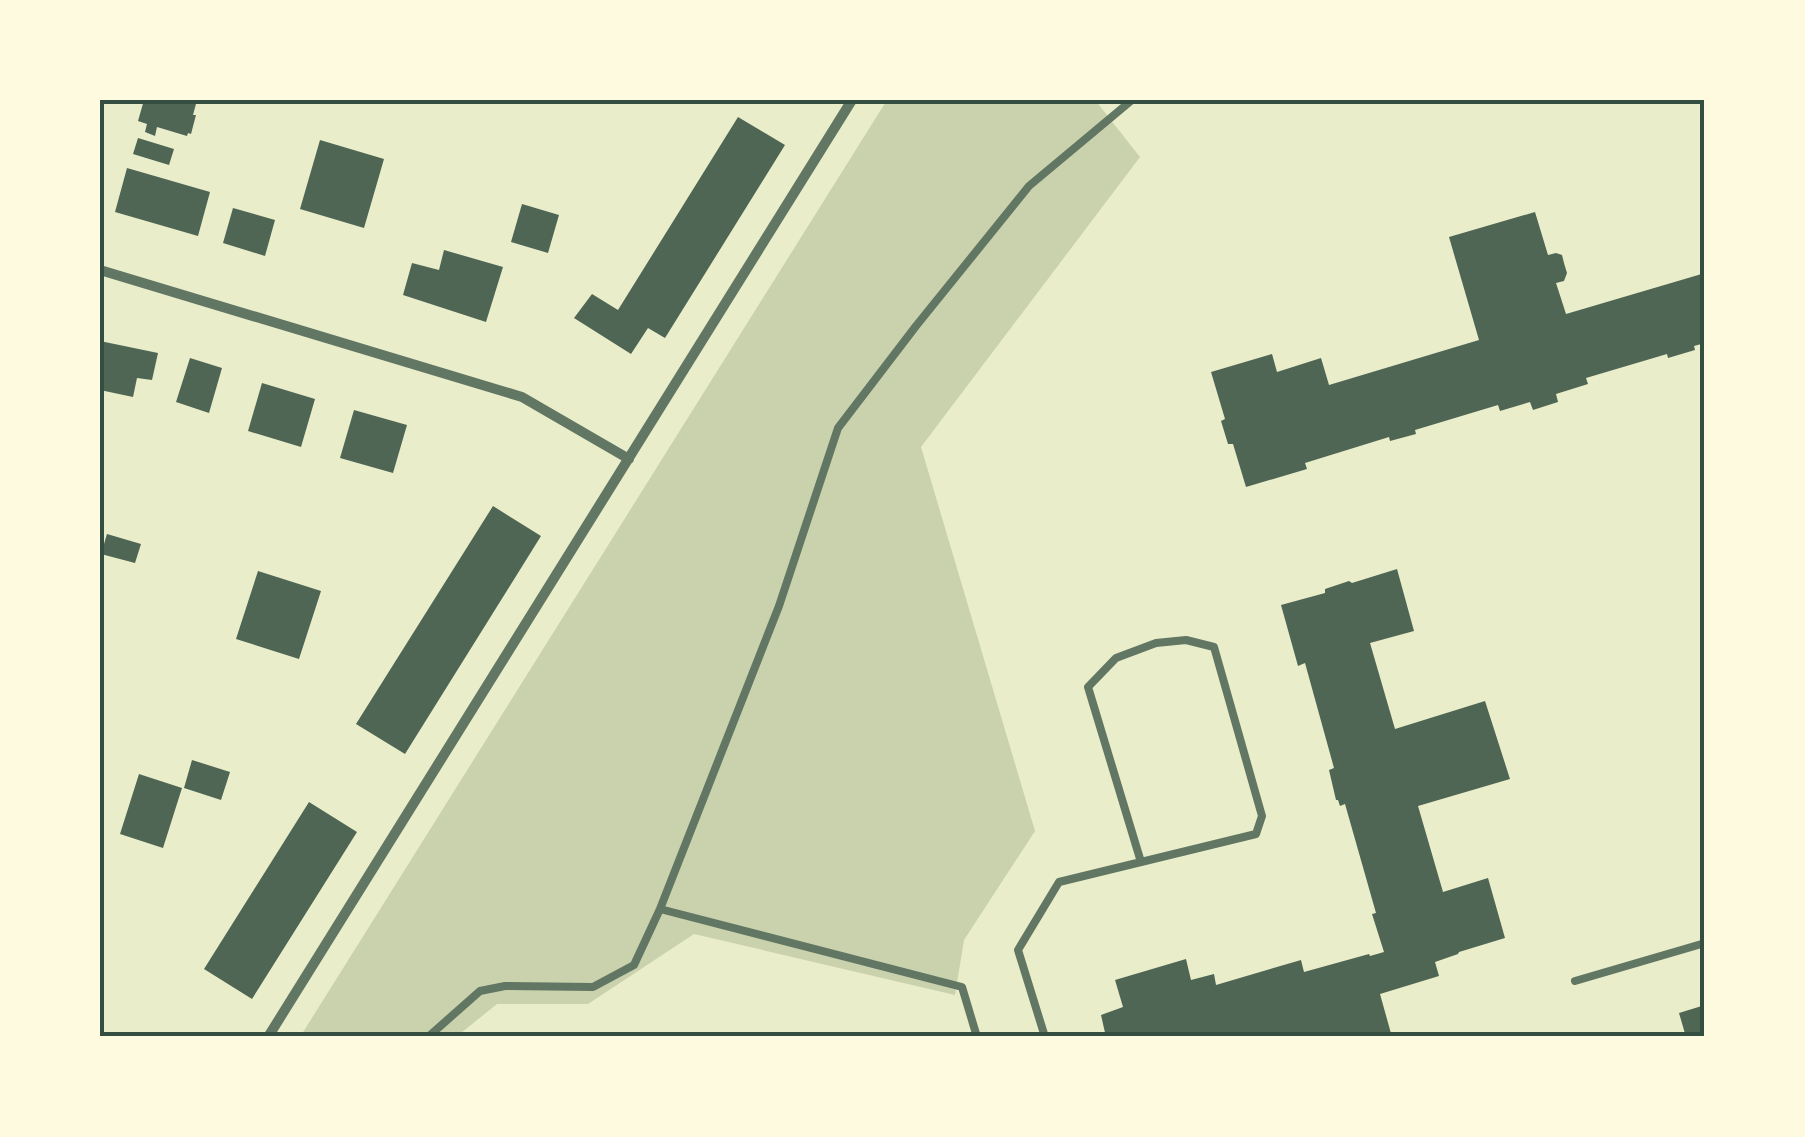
<svg xmlns="http://www.w3.org/2000/svg" width="1805" height="1137" font-family="Barlow,sans-serif">
  <style>
    .green { fill: #cad2ad }
    .building { fill: #4f6655 }
    .lines { fill: none; stroke-linecap: round; stroke-linejoin: round }
    .service { stroke: #617663; stroke-width: 8 }
    .minor { stroke: #617663; stroke-width: 10 }
    .neatline { fill: none; stroke: #344e41; stroke-width: 4 }
  </style>
  <rect width="100%" height="100%" fill="#e9edc9"/>
  <!-- green -->
  <path class="green" d="M 887,100 L 1095,100 L 1140,157 L 921,447 L 1035,831 L 964,940 L 955,995 L 694,934 L 588,1004 L 497,1004 L 456,1037 L 300,1037 Z"/>
  <!-- building -->
  <path class="building" d="M 144,100 L 197,100 L 193,115 L 196,115 L 191,134 L 188,133 L 187,136 L 157,127 L 155,136 L 145,132 L 147,124 L 138,121 Z
    M 738,117 L 785,145 L 665,338 L 648,328 L 631,354 L 574,318 L 592,294 L 618,310 Z
    M 138,138 L 174,149 L 169,165 L 133,154 Z
    M 320,140 L 384,159 L 364,228 L 300,209 Z
    M 127,168 L 210,192 L 198,236 L 115,212 Z
    M 522,204 L 559,215 L 548,253 L 511,242 Z
    M 233,208 L 275,220 L 265,256 L 223,243 Z
    M 1535,212 L 1548,255 L 1556,253 L 1562,255 L 1564,263 L 1567,273 L 1564,281 L 1556,283 L 1566,314 L 1705,273 L 1705,343 L 1694,346 L 1695,350 L 1668,358 L 1667,354 L 1586,378 L 1588,384 L 1556,394 L 1558,402 L 1533,410 L 1530,402 L 1500,411 L 1498,405 L 1415,430 L 1416,434 L 1390,441 L 1389,437 L 1305,463 L 1307,469 L 1246,487 L 1233,444 L 1228,444 L 1221,421 L 1225,419 L 1211,372 L 1272,354 L 1277,372 L 1321,358 L 1329,385 L 1479,340 L 1449,237 Z
    M 444,250 L 503,267 L 486,322 L 403,295 L 412,263 L 439,270 Z
    M 100,341 L 158,353 L 152,380 L 137,378 L 133,397 L 100,390 Z
    M 190,358 L 222,368 L 209,413 L 176,402 Z
    M 262,383 L 315,399 L 301,447 L 248,431 Z
    M 354,410 L 407,425 L 393,473 L 340,458 Z
    M 493,506 L 541,536 L 405,754 L 356,724 Z
    M 107,534 L 141,544 L 135,563 L 101,554 Z
    M 1397,569 L 1414,631 L 1370,643 L 1395,729 L 1485,701 L 1510,779 L 1418,806 L 1443,892 L 1488,878 L 1505,938 L 1459,952 L 1458,954 L 1435,962 L 1439,976 L 1380,994 L 1392,1037 L 1106,1037 L 1101,1015 L 1123,1007 L 1115,980 L 1186,959 L 1191,980 L 1214,974 L 1216,985 L 1301,960 L 1304,972 L 1369,954 L 1370,956 L 1384,952 L 1372,914 L 1376,913 L 1345,804 L 1340,806 L 1338,800 L 1336,800 L 1329,770 L 1334,768 L 1305,663 L 1298,666 L 1281,605 L 1325,593 L 1325,589 L 1349,581 L 1352,583 Z
    M 258,571 L 321,591 L 299,659 L 236,639 Z
    M 192,760 L 230,772 L 221,800 L 184,788 Z
    M 139,774 L 182,788 L 163,848 L 120,834 Z
    M 309,802 L 357,832 L 252,999 L 204,969 Z
    M 1705,1005 L 1705,1037 L 1686,1037 L 1679,1013 Z"/>
  <g class="lines">
    <!-- service -->
    <path class="service" d="M 660,909 L 962,987 L 977,1037
      M 1575,981 L 1705,943
      M 428,1037 L 480,991 L 505,986 L 593,987 L 634,965 L 660,909 L 779,606 L 838,428 L 916,326 L 1029,186 L 1132,100
      M 1045,1037 L 1018,950 L 1059,882 L 1256,834 L 1262,816 L 1214,647 L 1186,640 L 1156,643 L 1116,658 L 1088,687 L 1141,862"/>
    <!-- minor -->
    <path class="minor" d="M 100,270 L 522,397 L 629,459
      M 268,1037 L 852,100"/>
  </g>
  <!-- border -->
  <rect width="1805" height="1137" fill="none" stroke="#fefae0" stroke-width="205"/>
  <rect x="102" y="102" width="1600" height="932" class="neatline"/>
</svg>
